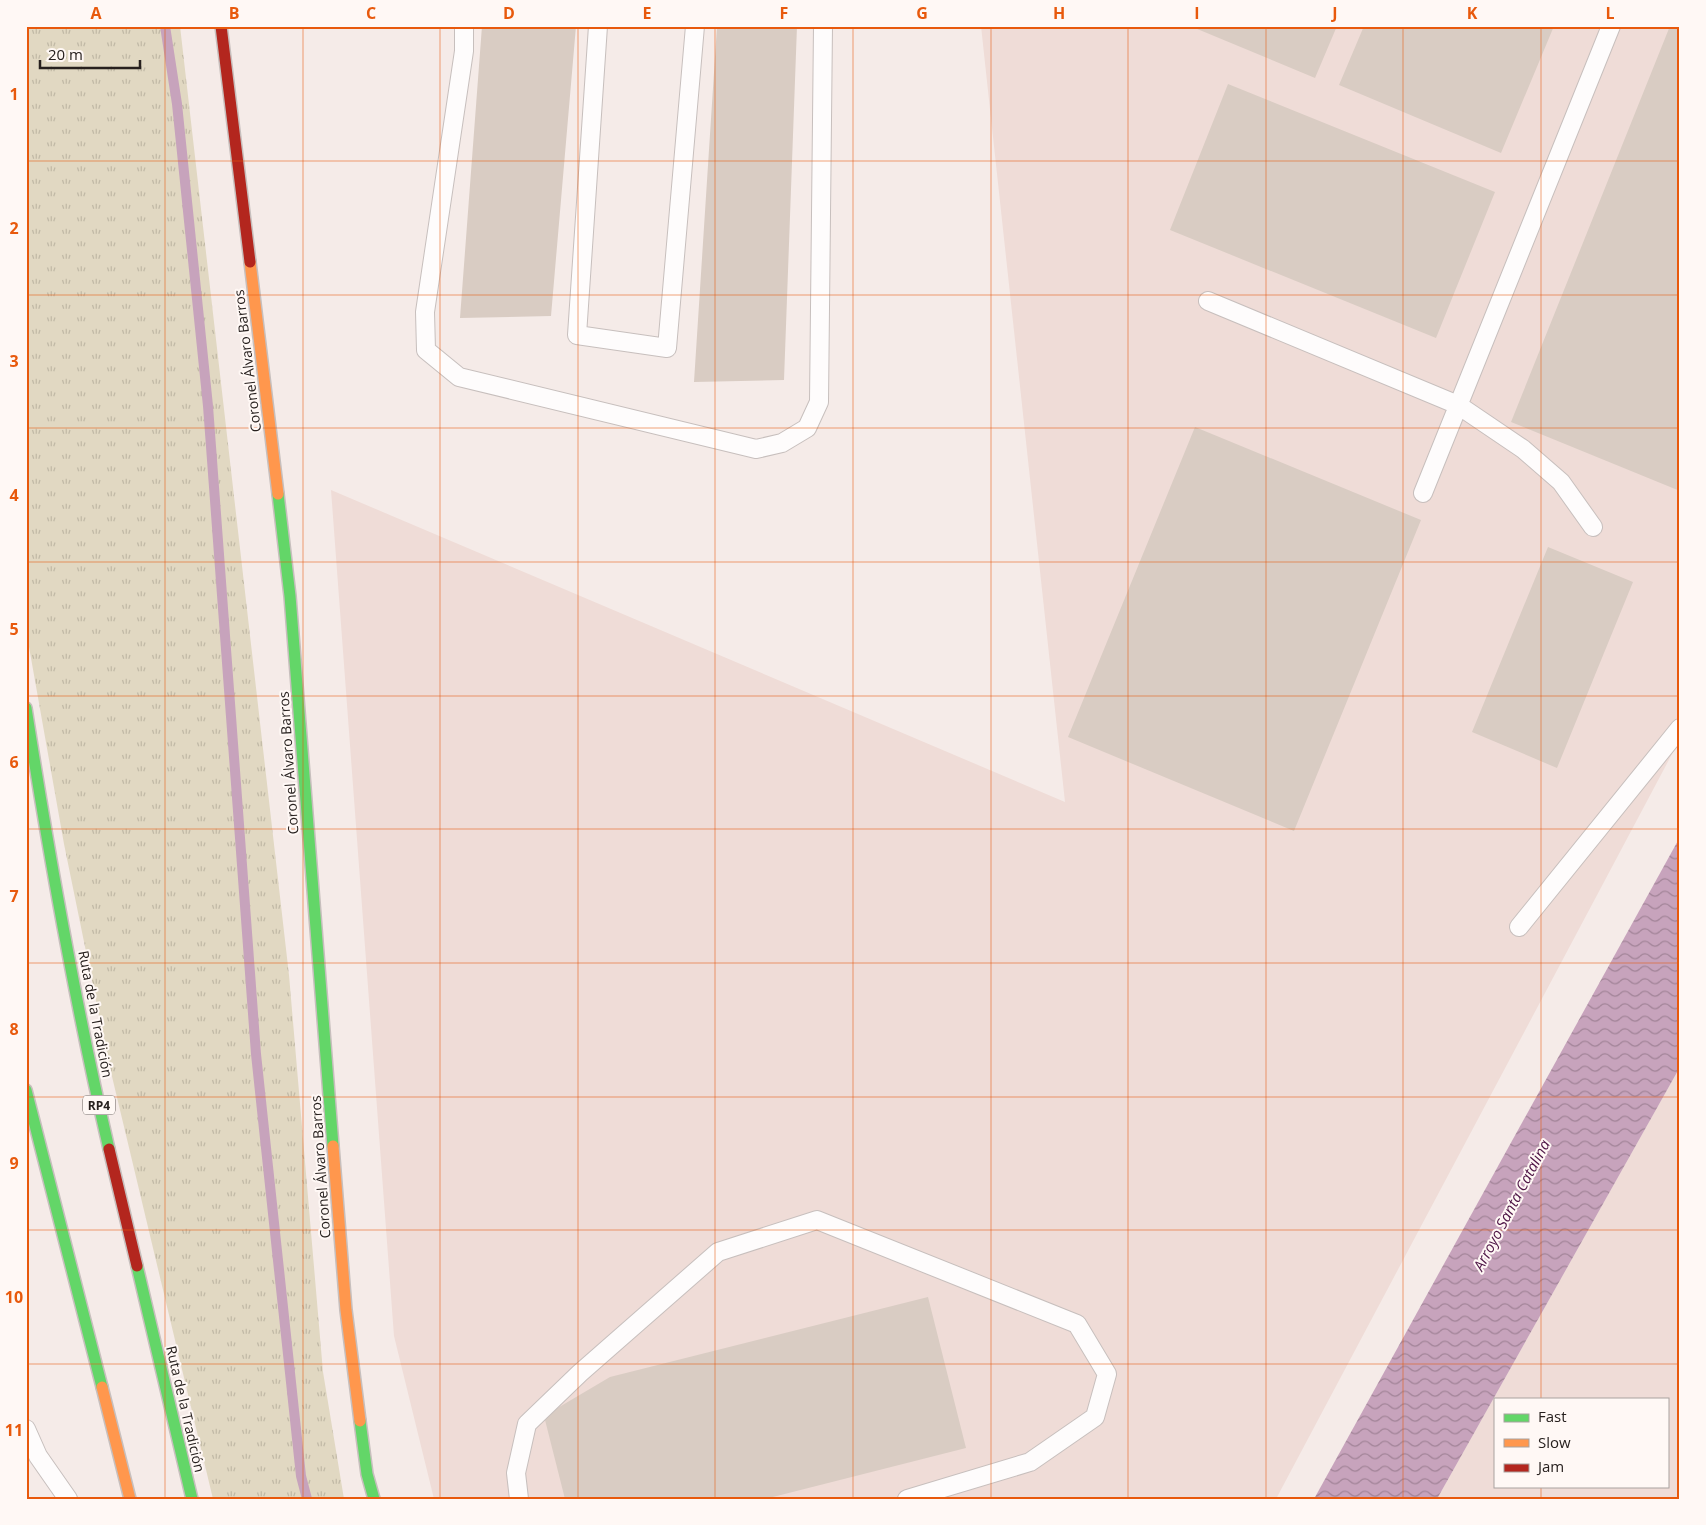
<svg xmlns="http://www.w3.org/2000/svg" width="1706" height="1525" font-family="'Open Sans',sans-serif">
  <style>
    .built { fill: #efdcd7; fill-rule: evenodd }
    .grass { fill: url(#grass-tufts) }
    .water { fill: url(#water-waves) }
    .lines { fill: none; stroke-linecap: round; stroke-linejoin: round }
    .stream { stroke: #c7a3bc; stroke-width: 10 }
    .building { fill: #d9ccc3 }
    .lane-casing { stroke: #c7bfbd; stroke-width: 20 }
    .fast-casing { stroke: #c7bfbd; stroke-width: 14 }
    .slow-casing { stroke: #c7bfbd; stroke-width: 14 }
    .jam-casing { stroke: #c7bfbd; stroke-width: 14 }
    .lane { stroke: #fefcfc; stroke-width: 18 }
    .fast { stroke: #63d668; stroke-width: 11 }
    .slow { stroke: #ff974d; stroke-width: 11 }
    .jam { stroke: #b3261e; stroke-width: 11 }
    .grid { fill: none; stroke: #e8590c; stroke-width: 1; stroke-opacity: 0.55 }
    .labels { text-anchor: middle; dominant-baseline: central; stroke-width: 4; stroke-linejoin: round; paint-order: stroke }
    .shield { fill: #fff8f5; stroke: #68615e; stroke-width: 1 }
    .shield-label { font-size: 12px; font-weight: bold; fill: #27201e }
    .street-label { font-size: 14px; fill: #27201e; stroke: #fff8f5 }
    .water-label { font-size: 15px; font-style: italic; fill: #4e1546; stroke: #fff8f5 }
    .neatline { fill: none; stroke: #e8590c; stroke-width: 2 }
    .grid-label { font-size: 16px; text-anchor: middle; font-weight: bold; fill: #e8590c }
  </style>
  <defs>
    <pattern id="grass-tufts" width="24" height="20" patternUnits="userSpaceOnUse" patternTransform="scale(1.25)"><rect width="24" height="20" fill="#e1d8c2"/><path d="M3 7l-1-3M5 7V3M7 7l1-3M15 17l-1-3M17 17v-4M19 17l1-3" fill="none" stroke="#c1b9a6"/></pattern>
    <pattern id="water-waves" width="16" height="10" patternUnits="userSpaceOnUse" patternTransform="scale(1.25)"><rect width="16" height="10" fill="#c7a3bc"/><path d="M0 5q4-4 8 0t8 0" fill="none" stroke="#a28498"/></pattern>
  </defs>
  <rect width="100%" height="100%" fill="#f5ebe8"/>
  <!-- built -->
  <path class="built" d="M 981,26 L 1680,26 L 1680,739 L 1276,1499 L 434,1499 L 394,1336 L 331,490 L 1065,802 Z
    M 1680,1067 L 1680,1499 L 1437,1499 ZM 1495,1399 L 1667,1399 L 1667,1486 L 1495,1486 Z"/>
  <!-- grass -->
  <path class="grass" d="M 26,26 L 180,26 L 289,975 L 323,1372 L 344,1499 L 213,1499 L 109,1064 L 64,844 L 26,630 Z"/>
  <!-- water -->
  <path class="water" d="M 1680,837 L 1680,1067 L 1437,1499 L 1314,1499 Z"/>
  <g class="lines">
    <!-- stream -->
    <path class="stream" d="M 165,26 L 177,104 L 208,406 L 256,1054 L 301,1476 L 307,1499"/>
  </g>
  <!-- building -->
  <path class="building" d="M 482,26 L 576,26 L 551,316 L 460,318 Z
    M 717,26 L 797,26 L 784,380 L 694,382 Z
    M 1190,26 L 1337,26 L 1315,78 Z
    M 1364,26 L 1554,26 L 1501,153 L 1339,85 Z
    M 1670,26 L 1680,26 L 1680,491 L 1511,422 Z
    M 1228,84 L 1495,192 L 1436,338 L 1170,230 Z
    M 1195,427 L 1421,520 L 1294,831 L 1068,737 Z
    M 1548,547 L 1633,582 L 1557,768 L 1472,732 Z
    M 928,1297 L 966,1448 L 765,1499 L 565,1499 L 544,1416 L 610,1377 Z"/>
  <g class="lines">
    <defs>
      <path id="lane" d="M 464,26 L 464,51 L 425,312 L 426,350 L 459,377 L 756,449 L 782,443 L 807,428 L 819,402 L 823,26
        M 598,26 L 577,335 L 667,348 L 695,26
        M 1208,301 L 1458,405 L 1523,449 L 1561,482 L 1593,527
        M 1423,493 L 1611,26
        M 1519,927 L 1680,728
        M 26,1429 L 38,1456 L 68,1499
        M 519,1499 L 516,1473 L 527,1424 L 580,1373 L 718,1252 L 817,1220 L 1077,1324 L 1107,1374 L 1095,1417 L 1030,1462 L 907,1499"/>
      <path id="fast" d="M 278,494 L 290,596 L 333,1146
        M 26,708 C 49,856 75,1003 109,1149
        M 26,1090 L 102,1387
        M 137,1266 L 192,1499
        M 360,1421 L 367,1474 L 374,1499"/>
      <path id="slow" d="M 250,262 L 278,494
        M 333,1146 L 346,1310 L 360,1421
        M 102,1387 L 130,1499"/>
      <path id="jam" d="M 221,26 L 250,262
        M 109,1149 L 137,1266"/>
    </defs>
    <!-- lane casing -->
    <use href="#lane" class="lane-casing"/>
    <!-- fast casing -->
    <use href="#fast" class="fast-casing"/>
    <!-- slow casing -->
    <use href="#slow" class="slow-casing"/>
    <!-- jam casing -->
    <use href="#jam" class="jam-casing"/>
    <!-- lane -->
    <use href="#lane" class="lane"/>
    <!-- fast -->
    <use href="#fast" class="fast"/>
    <!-- slow -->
    <use href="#slow" class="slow"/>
    <!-- jam -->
    <use href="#jam" class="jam"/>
  </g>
  <!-- grid -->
  <path class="grid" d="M 165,26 L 165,1499M 303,26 L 303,1499M 440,26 L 440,1499M 578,26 L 578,1499M 715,26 L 715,1499M 853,26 L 853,1499M 991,26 L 991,1499M 1128,26 L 1128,1499M 1266,26 L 1266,1499M 1403,26 L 1403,1499M 1541,26 L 1541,1399M 26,161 L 1680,161M 26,295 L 1680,295M 26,428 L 1680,428M 26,562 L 1680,562M 26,696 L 1680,696M 26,829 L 1680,829M 26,963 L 1680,963M 26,1097 L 1680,1097M 26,1230 L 1680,1230M 26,1364 L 1680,1364M 1541,1486 L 1541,1499"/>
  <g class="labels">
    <!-- shield labels -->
    <rect class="shield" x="83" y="1095.5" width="32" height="19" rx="4"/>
    <g class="shield-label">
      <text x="99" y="1105">RP4</text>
    </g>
    <!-- street labels -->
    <g class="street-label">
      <text transform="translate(247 361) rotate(-97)">Coronel Álvaro Barros</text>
      <text transform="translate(288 763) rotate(-94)">Coronel Álvaro Barros</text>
      <text transform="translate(96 1014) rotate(79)">Ruta de la Tradición</text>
      <text transform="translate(320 1167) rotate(-94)">Coronel Álvaro Barros</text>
      <text transform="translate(186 1409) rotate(77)">Ruta de la Tradición</text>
    </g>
    <!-- water labels -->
    <g class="water-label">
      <text transform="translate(1511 1205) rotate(-62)">Arroyo Santa Catalina</text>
    </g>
  </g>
  <!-- border -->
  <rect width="1706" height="1525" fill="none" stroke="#fff8f5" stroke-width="55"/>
  <!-- legend -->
  <rect x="1494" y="1398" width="175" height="90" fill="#fff8f5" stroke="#a9a29f"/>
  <rect x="1504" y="1414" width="25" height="8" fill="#63d668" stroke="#a9a29f"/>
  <text x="1538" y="1422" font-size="15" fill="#27201e">Fast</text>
  <rect x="1504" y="1439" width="25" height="8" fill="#ff974d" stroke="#a9a29f"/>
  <text x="1538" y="1448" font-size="15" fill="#27201e">Slow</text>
  <rect x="1504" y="1464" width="25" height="8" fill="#b3261e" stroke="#a9a29f"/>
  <text x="1538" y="1472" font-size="15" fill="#27201e">Jam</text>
  <!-- scale -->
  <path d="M40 60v8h100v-8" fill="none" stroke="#27201e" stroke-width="2.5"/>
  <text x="48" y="60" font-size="15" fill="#27201e" stroke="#fff8f5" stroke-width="4" paint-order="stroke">20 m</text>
  <rect x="28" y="28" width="1650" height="1470" class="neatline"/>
  <g class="grid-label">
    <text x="96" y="19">A</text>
    <text x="234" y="19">B</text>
    <text x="371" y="19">C</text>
    <text x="509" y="19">D</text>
    <text x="647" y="19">E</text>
    <text x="784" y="19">F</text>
    <text x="922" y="19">G</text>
    <text x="1059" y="19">H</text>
    <text x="1197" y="19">I</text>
    <text x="1335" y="19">J</text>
    <text x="1472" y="19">K</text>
    <text x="1610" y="19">L</text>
    <text x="14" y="100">1</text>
    <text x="14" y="234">2</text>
    <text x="14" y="367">3</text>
    <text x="14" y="501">4</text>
    <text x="14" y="635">5</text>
    <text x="14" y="768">6</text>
    <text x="14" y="902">7</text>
    <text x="14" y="1035">8</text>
    <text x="14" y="1169">9</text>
    <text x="14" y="1303">10</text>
    <text x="14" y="1436">11</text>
  </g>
</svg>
